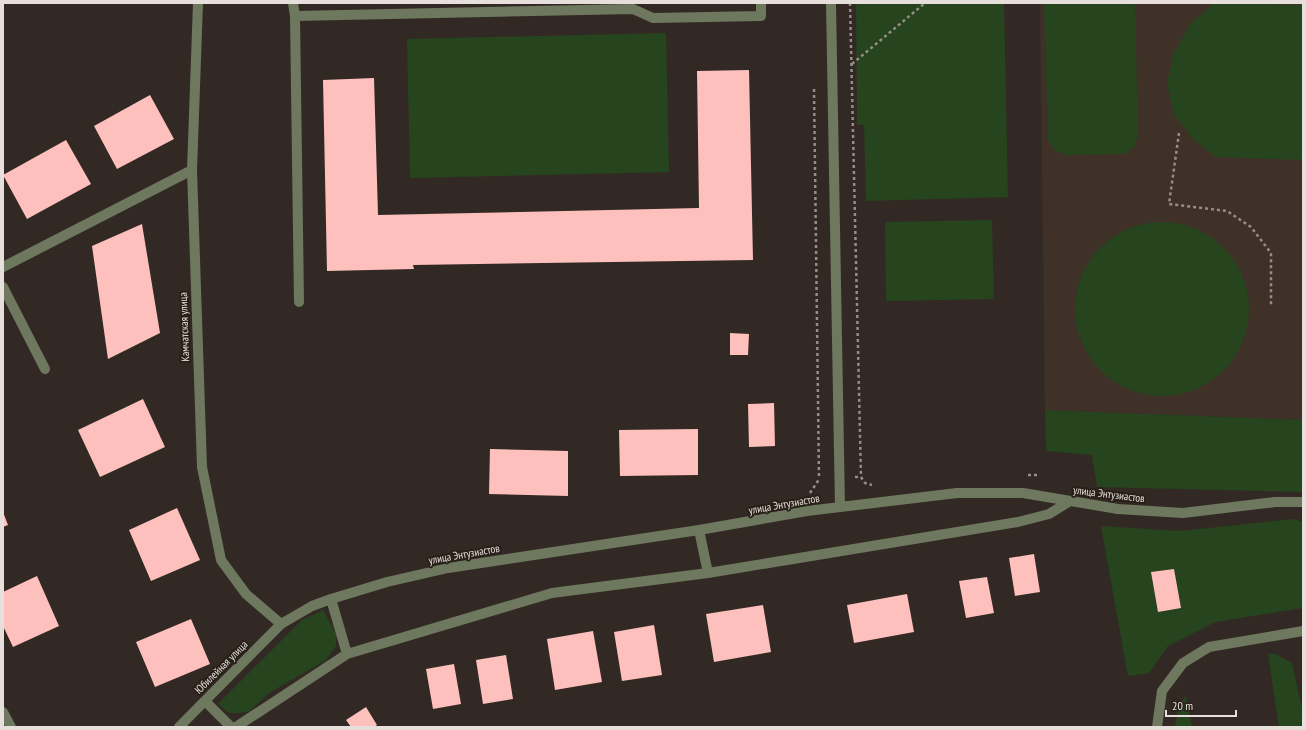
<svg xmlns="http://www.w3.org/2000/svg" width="1306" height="730" font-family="'PT Sans Narrow',sans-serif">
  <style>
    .built { fill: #403128 }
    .green { fill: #26441d }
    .building { fill: #fec0bd }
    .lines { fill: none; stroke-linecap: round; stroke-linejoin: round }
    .path { stroke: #958d89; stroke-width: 2.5; stroke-dasharray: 3 3; stroke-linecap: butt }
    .minor { stroke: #6d785f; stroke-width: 10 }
    .labels { text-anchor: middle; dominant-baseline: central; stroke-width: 4; stroke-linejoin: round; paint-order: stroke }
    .street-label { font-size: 11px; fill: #e6dfdb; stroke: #29201a }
  </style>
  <rect width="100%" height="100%" fill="#332924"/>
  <!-- built -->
  <path class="built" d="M 1040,3 L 1303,3 L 1303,420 L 1045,410 Z"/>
  <!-- green -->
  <path class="green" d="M 856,3 L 1004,3 L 1008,197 L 866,201 L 864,125 L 857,125 Z
    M 1044,3 L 1135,3 L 1138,135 L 1134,148 L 1124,154 L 1065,155 L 1054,150 L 1048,140 Z
    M 1215,3 L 1303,5 L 1303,160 L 1216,157 L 1194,140 L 1174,115 L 1167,84 L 1173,55 L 1190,24 Z
    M 666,33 L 669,172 L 410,178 L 407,39 Z
    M 992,220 L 994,299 L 886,301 L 885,222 Z
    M1075 309a87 87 0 1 1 174 0a87 87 0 1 1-174 0Z
    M 1045,410 L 1303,420 L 1303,492 L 1097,487 L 1092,455 L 1046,451 Z
    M 1294,519 L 1303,522 L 1303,608 L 1215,622 L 1168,646 L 1149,673 L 1128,676 L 1101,526 L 1180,531 Z
    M 323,610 L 336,634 L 336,646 L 326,660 L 269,693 L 249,711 L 239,713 L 229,713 L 218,704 L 302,620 Z
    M 1268,654 L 1276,654 L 1292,663 L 1303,713 L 1303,727 L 1279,727 Z
    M 1186,696 L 1192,727 L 1175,727 L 1178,707 Z"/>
  <!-- building -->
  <path class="building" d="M 749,70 L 753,260 L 413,265 L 414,269 L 327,271 L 323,80 L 374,78 L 378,215 L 655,209 L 699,208 L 697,71 Z
    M 150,95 L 174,139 L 117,169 L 94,126 Z
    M 66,140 L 91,184 L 27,219 L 3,175 Z
    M 142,224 L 160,333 L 108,359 L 92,246 Z
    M 730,333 L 749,334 L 748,355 L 730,355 Z
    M 143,399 L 165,447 L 100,477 L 78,430 Z
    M 774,403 L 775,446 L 749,447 L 748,404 Z
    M 698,429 L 698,475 L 620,476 L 619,430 Z
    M 490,449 L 568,451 L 568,496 L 489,494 Z
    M 177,508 L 200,560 L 151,581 L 129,530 Z
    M 3,512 L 8,525 L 3,527 Z
    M 1034,554 L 1040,592 L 1015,596 L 1009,558 Z
    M 1174,569 L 1181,608 L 1158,612 L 1151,572 Z
    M 37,576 L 59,626 L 13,647 L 3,626 L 3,592 Z
    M 987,577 L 994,613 L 966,618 L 959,581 Z
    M 907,594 L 914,632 L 854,643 L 847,605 Z
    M 763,605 L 771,652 L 714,662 L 706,614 Z
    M 191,619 L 210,664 L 155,687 L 136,642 Z
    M 654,625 L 662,675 L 622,681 L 614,632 Z
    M 593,631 L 602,682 L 555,690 L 547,639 Z
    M 506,655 L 513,699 L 483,704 L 476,660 Z
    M 454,664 L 461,704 L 433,709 L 426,669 Z
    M 366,707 L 377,725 L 374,727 L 351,727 L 346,720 Z"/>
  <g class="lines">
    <!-- path -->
    <path class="path" d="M 850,3 L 861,477
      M 852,64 L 925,3
      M 814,89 L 819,478
      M 1179,133 L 1169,204 L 1227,211 L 1251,227 L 1271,253 L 1271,307
      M 1028,475 L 1039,475
      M 855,477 L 861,477 L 865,483 L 872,485
      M 810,493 L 820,478"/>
    <!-- minor -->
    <path class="minor" d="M 198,3 L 192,170 L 202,467 L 221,560 L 246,594 L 281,624
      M 293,3 L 295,16
      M 831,3 L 840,507
      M 3,267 L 192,170
      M 3,287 L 45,369
      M 299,302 L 295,16 L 633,9 L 653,18 L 761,16 L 761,3
      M 699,530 L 708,573
      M 331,599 L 347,654
      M 205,701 L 231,727
      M 3,712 L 11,727
      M 179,727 L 281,624 L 312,606 L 331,599 L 387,582 L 448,568 L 699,530 L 807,511 L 957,493 L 1023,493 L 1118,509 L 1183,513 L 1275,502 L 1303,502
      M 236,727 L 347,654 L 552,593 L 708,573 L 1018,522 L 1049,514 L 1070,501
      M 1157,727 L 1162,691 L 1183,663 L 1209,647 L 1303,631"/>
  </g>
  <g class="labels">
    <!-- street labels -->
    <g class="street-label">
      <text transform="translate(184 327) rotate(-92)">Камчатская улица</text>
      <text transform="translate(1109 494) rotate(7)">улица Энтузиастов</text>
      <text transform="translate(784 504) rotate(-10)">улица Энтузиастов</text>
      <text transform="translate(464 554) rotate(-10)">улица Энтузиастов</text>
      <text transform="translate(221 667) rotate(-45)">Юбилейная улица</text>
    </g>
  </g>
  <!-- border -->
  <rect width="1306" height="730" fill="none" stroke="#e6dfdb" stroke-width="8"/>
  <!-- scale -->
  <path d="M1166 710v6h70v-6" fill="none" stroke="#e6dfdb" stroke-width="2"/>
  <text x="1172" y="710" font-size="12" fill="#e6dfdb" stroke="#29201a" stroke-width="3" paint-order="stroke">20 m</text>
</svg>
